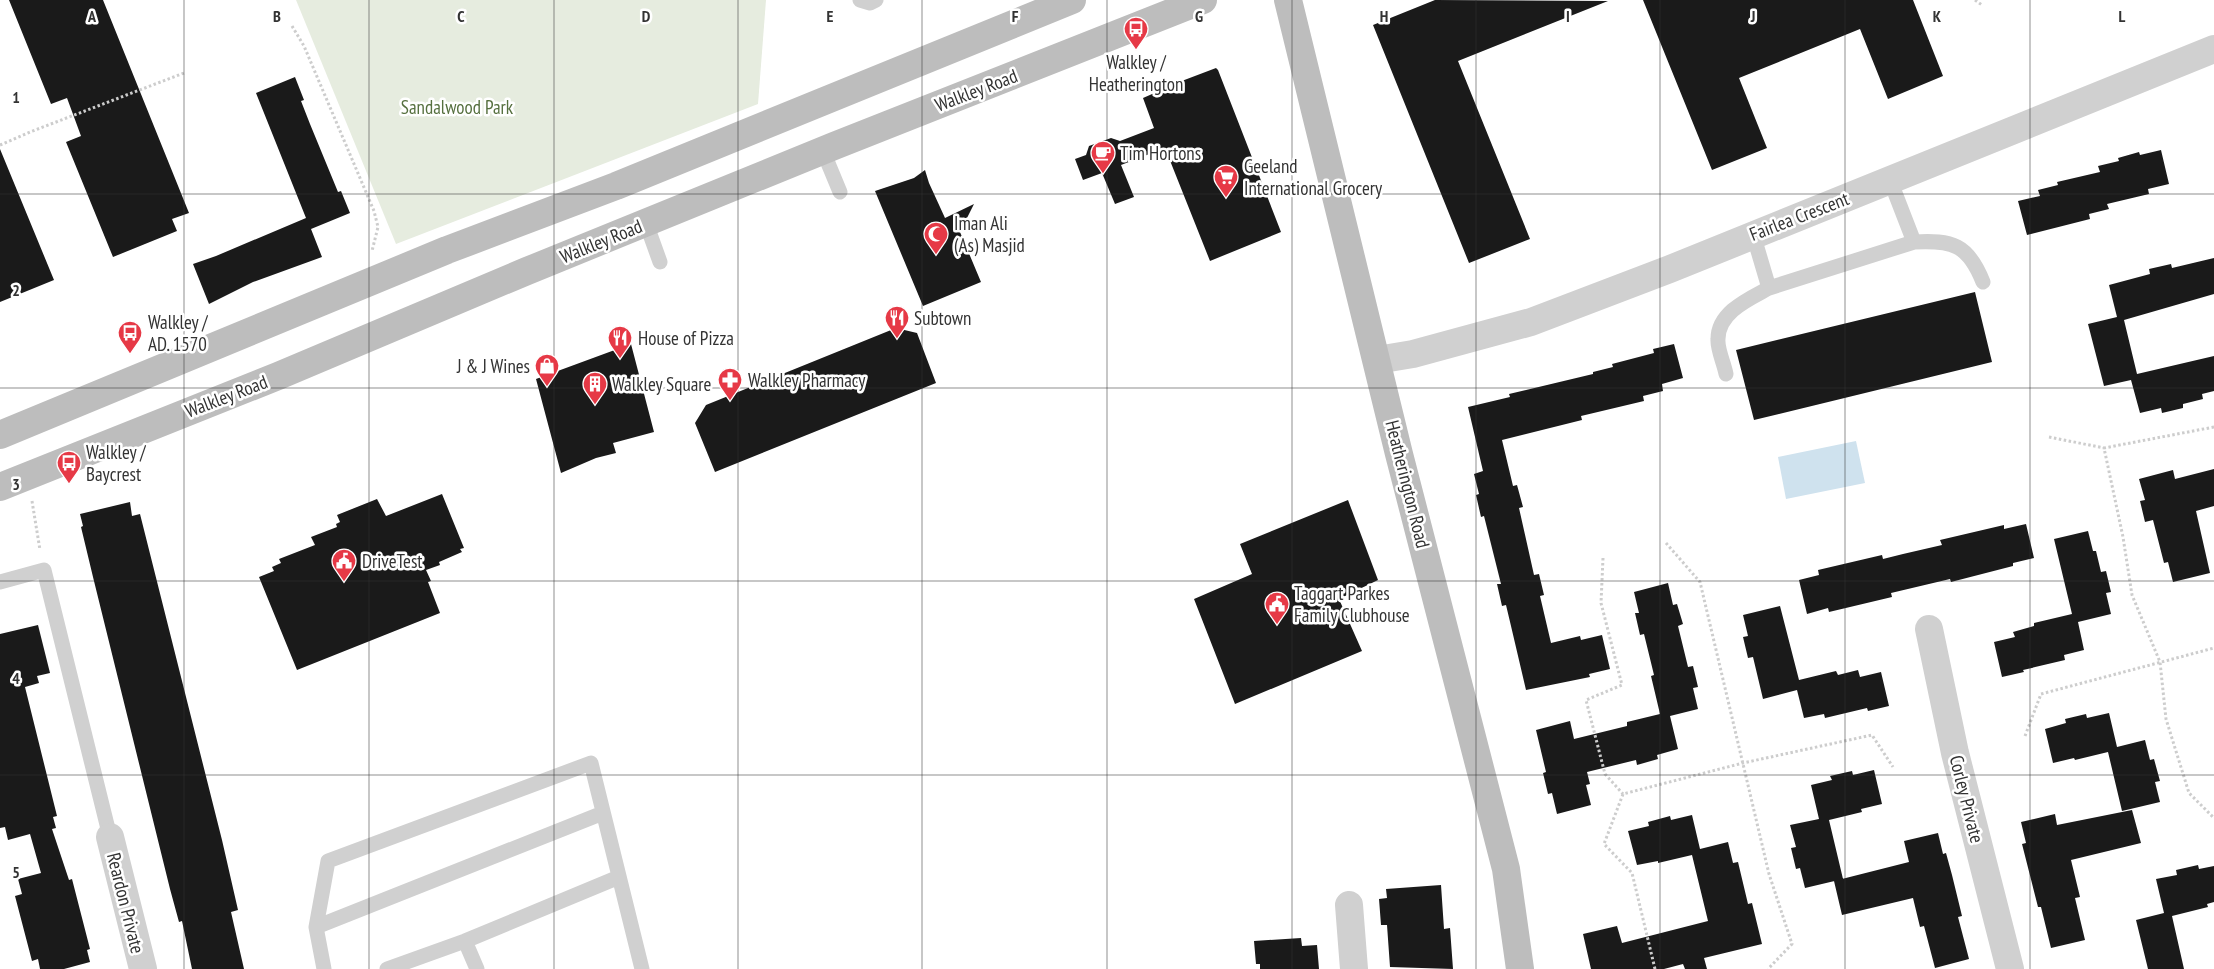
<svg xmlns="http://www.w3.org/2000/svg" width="2214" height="969" font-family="'PT Sans Narrow',sans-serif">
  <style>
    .green { fill: #e6ecdf }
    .water { fill: #cfe2ee }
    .building { fill: #1a1a1a }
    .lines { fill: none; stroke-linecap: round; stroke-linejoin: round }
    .path { stroke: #cdcdcd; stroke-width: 3; stroke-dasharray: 2.5 2.5; stroke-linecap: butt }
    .lane { stroke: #d0d0d0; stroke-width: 15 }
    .street { stroke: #d0d0d0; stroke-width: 28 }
    .secondary { stroke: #bdbdbd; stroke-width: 28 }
    .grid { fill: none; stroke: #333; stroke-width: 1; stroke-opacity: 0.55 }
    .labels { text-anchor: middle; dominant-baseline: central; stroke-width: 5; stroke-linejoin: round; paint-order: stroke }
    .poi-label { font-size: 19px; fill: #333; stroke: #fff; text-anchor: start }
    .street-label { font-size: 19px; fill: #333; stroke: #fff }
    .park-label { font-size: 19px; fill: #56703f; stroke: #fff }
    .grid-label { font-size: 16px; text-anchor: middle; font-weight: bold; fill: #333; stroke: #fff; stroke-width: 5; stroke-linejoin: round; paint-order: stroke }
  </style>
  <rect width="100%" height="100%" fill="#fff"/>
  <!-- green -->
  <path class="green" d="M 296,0 L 766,0 L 758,104 L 396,244 Z"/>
  <!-- water -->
  <path class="water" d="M 1856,441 L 1865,483 L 1786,499 L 1778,457 Z"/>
  <!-- building -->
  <path class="building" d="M 9,0 L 103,0 L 189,213 L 172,219 L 177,231 L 113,257 L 66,142 L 81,136 L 67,98 L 51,104 Z
    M 1435,0 L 1608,1 L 1458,61 L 1530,239 L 1469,263 L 1373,25 Z
    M 1643,0 L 1913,0 L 1943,76 L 1888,99 L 1860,29 L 1739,78 L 1767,148 L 1712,170 Z
    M 1216,68 L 1218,70 L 1281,232 L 1210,261 L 1165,148 L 1121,165 L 1134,197 L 1115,204 L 1102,173 L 1083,180 L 1075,159 L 1086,155 L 1089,146 L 1111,138 L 1120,141 L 1154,128 L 1143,98 L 1159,91 L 1158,90 Z
    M 295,77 L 304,100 L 301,101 L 310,124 L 338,192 L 341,191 L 350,213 L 311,229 L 322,257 L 253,282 L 209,304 L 193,264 L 216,256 L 306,218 L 256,93 Z
    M 0,149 L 54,280 L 0,302 Z
    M 2161,150 L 2169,184 L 2148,189 L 2149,194 L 2107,204 L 2109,209 L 2089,214 L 2090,219 L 2027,235 L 2018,201 L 2040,196 L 2038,190 L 2058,185 L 2057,182 L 2100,172 L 2098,166 L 2119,161 L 2118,158 L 2139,152 L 2140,155 Z
    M 925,170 L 929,183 L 945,218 L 974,204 L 960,232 L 981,282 L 923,306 L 875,191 L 914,178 Z
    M 2214,258 L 2214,294 L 2124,320 L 2137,374 L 2214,356 L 2214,391 L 2202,394 L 2203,399 L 2183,404 L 2183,408 L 2162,413 L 2161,408 L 2140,413 L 2131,380 L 2104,386 L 2088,324 L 2117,317 L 2109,285 L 2150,274 L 2149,269 L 2171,264 L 2172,268 Z
    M 1975,292 L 1992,362 L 1754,420 L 1736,350 Z
    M 896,328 L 917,333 L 936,383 L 715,472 L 695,423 L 706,405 Z
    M 631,344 L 654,432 L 613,443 L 616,453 L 596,458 L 561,473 L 536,379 Z
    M 1674,344 L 1683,378 L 1662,384 L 1663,391 L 1643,396 L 1644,401 L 1581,416 L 1582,420 L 1502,440 L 1513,486 L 1517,485 L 1523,507 L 1519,508 L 1534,575 L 1539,574 L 1544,595 L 1540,596 L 1551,643 L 1580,636 L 1581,640 L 1602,635 L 1610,669 L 1589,674 L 1590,677 L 1526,690 L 1511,626 L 1506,605 L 1502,606 L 1497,584 L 1501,584 L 1484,516 L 1481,517 L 1476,495 L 1479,494 L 1474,474 L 1483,471 L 1468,407 L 1510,397 L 1509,394 L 1593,374 L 1593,372 L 1613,367 L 1612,364 L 1654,353 L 1653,349 Z
    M 2214,469 L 2214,506 L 2196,511 L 2210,573 L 2173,582 L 2168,562 L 2164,563 L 2153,520 L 2145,522 L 2140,501 L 2145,500 L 2139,479 L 2173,470 L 2175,479 Z
    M 442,494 L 464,548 L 460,549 L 462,552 L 439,562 L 440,565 L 426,570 L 431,581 L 428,582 L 440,613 L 297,670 L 259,577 L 274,571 L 272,567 L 281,563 L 279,559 L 315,545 L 311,537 L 337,527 L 336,524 L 340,522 L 337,515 L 377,499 L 386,516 Z
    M 1348,500 L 1378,580 L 1339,599 L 1362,651 L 1235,704 L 1194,599 L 1252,574 L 1240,544 Z
    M 130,502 L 132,516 L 140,514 L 222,840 L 238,910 L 231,912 L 244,969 L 192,969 L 182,921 L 179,922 L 170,889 L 93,577 L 81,527 L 83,526 L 80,514 Z
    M 2026,524 L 2034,558 L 2013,563 L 2013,566 L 1951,582 L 1950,579 L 1891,593 L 1892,597 L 1829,612 L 1828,608 L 1807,614 L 1799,580 L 1819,575 L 1818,570 L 1882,555 L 1883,559 L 1903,554 L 1942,545 L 1940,540 L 2004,525 L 2004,529 Z
    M 2088,531 L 2093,551 L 2096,551 L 2101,572 L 2106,571 L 2111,592 L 2106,593 L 2111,614 L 2078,622 L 2084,650 L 2064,655 L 2065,660 L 2023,670 L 2024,672 L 2002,677 L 1994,642 L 2015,637 L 2013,632 L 2034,626 L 2034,623 L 2072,614 L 2054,539 Z
    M 1668,583 L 1673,605 L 1677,604 L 1683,624 L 1678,626 L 1688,667 L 1693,666 L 1698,687 L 1693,688 L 1698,709 L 1670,716 L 1678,749 L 1657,755 L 1658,759 L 1637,765 L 1636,760 L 1587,772 L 1590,784 L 1586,785 L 1591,805 L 1557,814 L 1552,793 L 1548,794 L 1543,773 L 1546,772 L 1536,730 L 1570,721 L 1574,739 L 1627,726 L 1627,722 L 1660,714 L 1651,676 L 1654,675 L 1644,634 L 1640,635 L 1635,613 L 1639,613 L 1634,592 Z
    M 1780,606 L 1799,680 L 1836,671 L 1838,675 L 1858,670 L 1860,677 L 1881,672 L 1889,706 L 1868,711 L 1867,708 L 1825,718 L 1824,714 L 1804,718 L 1797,690 L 1763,699 L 1753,657 L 1748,658 L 1743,637 L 1748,636 L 1743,615 Z
    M 38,625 L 50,673 L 37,676 L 39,683 L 25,687 L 57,816 L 53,817 L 56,828 L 52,829 L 69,880 L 72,879 L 90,949 L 87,950 L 90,962 L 64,969 L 40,969 L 38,959 L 32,961 L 15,896 L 22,894 L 18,879 L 41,873 L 30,834 L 8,840 L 5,827 L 0,828 L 0,634 Z
    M 2109,713 L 2117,747 L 2145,740 L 2150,760 L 2154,759 L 2160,781 L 2155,782 L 2160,802 L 2122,811 L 2108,752 L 2075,760 L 2074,758 L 2053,763 L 2045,729 L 2066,723 L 2065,719 L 2086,714 L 2087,718 Z
    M 1874,770 L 1882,804 L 1861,809 L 1862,812 L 1829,820 L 1843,879 L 1805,888 L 1800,868 L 1796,869 L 1791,848 L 1796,847 L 1790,825 L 1819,819 L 1811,785 L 1832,780 L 1830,776 L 1852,771 L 1853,775 Z
    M 2132,810 L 2141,843 L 2071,860 L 2080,897 L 2075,898 L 2085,940 L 2051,948 L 2041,907 L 2038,907 L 2022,844 L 2026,843 L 2021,822 L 2055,814 L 2057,825 Z
    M 1692,815 L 1700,849 L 1728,842 L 1733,863 L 1738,862 L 1748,904 L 1752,903 L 1762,944 L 1704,958 L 1707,969 L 1685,969 L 1683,964 L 1664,969 L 1591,969 L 1583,934 L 1617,926 L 1622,943 L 1708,921 L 1692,855 L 1658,863 L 1658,861 L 1637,865 L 1628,831 L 1649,826 L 1648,822 L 1670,816 L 1671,820 Z
    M 1938,833 L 1943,854 L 1946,853 L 1952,875 L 1962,916 L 1958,917 L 1969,959 L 1935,968 L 1924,926 L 1920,927 L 1913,898 L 1842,915 L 1834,881 L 1909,862 L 1904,841 Z
    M 2198,865 L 2199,869 L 2214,866 L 2214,902 L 2207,904 L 2208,907 L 2172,916 L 2184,969 L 2148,969 L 2136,920 L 2164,913 L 2156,879 L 2177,875 L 2176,870 Z
    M 1441,885 L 1444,929 L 1450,928 L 1453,969 L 1390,967 L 1387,925 L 1381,925 L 1379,899 L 1387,898 L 1386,889 Z
    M 1301,938 L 1302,946 L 1317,945 L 1319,969 L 1260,969 L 1260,964 L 1256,964 L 1254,941 Z"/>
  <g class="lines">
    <!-- path -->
    <path class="path" d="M 1975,0 L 1982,5
      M 292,26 L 304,46 L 374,211 L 378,227 L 372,251
      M 0,145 L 30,132 L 184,73
      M 2214,427 L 2104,448 L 2123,537 L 2132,595 L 2160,662 L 2166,719 L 2189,793 L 2214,818
      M 2049,437 L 2104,448
      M 32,501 L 40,550
      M 1666,543 L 1700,582 L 1769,874 L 1792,944 L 1768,969
      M 1603,558 L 1601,603 L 1622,685 L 1586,700 L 1605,774 L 1623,794
      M 2025,736 L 2041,694 L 2214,648
      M 1655,969 L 1632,873 L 1604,844 L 1623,794 L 1743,763 L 1872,735 L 1893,767"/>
    <!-- lane -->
    <path class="lane" d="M 860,0 L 870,3 L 876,0
      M 823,151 L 840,192
      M 646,223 L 660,262
      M 1753,234 L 1769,288 L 1914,242 L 1890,180
      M 1914,242 C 1952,240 1968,244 1983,282
      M 1726,374 C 1724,363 1717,349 1718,339 C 1718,312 1749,299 1769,288
      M 0,582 L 44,570 L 110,837
      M 316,927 L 603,813
      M 465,941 L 477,969
      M 324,969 L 316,927 L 328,861 L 591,763 L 642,969
      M 387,969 L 465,941 L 619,877"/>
    <!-- street -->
    <path class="street" d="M 1377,360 L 1413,354 L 1531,322 L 1670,269 L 2214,49
      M 1929,629 L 1955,753 L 2010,969
      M 110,837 L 143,969
      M 1349,905 L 1354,969"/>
    <!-- secondary -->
    <path class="secondary" d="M 1288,0 L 1399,454 L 1506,869 L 1520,969
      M 0,435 L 447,250 L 616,186 L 1072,0
      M 0,487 L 278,376 L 527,271 L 834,146 L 1203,0"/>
  </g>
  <!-- grid -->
  <path class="grid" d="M 184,0 L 184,969M 369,0 L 369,969M 554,0 L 554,969M 738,0 L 738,969M 922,0 L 922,969M 1107,0 L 1107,969M 1292,0 L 1292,969M 1476,0 L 1476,969M 1660,0 L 1660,969M 1845,0 L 1845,969M 2030,0 L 2030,969M 0,194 L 2214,194M 0,388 L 2214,388M 0,581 L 2214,581M 0,775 L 2214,775"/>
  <!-- icons -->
  <defs>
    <symbol id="bus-pin" viewBox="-11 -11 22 30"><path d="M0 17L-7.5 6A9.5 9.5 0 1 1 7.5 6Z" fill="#e63946" stroke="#fff"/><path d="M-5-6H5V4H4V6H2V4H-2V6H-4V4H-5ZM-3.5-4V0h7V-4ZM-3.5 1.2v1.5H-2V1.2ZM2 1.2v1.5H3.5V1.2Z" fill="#fff"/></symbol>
    <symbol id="cafe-pin" viewBox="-11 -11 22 30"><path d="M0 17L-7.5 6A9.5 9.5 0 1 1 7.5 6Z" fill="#e63946" stroke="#fff"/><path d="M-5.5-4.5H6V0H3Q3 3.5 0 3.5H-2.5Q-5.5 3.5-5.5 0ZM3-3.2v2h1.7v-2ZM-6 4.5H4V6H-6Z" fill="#fff"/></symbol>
    <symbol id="supermarket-pin" viewBox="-11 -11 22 30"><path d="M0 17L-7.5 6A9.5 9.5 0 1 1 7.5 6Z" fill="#e63946" stroke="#fff"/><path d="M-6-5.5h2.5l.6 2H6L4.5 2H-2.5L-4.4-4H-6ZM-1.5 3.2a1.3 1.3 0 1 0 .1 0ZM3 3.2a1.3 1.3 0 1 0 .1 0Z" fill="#fff"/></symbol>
    <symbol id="mosque-pin" viewBox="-11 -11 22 30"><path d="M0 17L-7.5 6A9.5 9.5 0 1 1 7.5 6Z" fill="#e63946" stroke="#fff"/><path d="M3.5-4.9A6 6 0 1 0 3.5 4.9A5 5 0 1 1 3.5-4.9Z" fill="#fff"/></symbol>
    <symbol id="restaurant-pin" viewBox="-11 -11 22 30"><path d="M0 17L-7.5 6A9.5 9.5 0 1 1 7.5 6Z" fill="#e63946" stroke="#fff"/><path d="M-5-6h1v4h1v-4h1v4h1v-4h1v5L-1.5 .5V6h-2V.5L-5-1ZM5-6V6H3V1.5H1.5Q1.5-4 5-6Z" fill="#fff"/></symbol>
    <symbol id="shop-pin" viewBox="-11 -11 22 30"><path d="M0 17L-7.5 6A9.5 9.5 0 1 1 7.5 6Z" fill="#e63946" stroke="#fff"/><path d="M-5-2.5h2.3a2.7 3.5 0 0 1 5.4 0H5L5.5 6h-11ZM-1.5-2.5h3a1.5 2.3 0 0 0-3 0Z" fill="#fff"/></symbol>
    <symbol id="pharmacy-pin" viewBox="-11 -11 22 30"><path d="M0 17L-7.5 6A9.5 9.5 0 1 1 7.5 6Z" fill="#e63946" stroke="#fff"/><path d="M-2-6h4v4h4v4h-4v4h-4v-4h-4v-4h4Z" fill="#fff"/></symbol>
    <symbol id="building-pin" viewBox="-11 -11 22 30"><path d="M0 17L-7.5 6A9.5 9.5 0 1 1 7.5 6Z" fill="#e63946" stroke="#fff"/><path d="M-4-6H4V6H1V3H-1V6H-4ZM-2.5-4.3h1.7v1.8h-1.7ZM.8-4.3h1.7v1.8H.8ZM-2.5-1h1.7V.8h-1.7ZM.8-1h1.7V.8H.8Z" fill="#fff"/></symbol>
    <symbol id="civic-pin" viewBox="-11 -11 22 30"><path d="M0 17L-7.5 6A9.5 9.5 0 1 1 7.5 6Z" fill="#e63946" stroke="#fff"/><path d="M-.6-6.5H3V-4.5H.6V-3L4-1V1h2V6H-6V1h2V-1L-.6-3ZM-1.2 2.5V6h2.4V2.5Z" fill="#fff"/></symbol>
  </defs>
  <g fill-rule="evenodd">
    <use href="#bus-pin" x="1122" y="15" width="28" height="38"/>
    <use href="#cafe-pin" x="1089" y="139" width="28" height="38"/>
    <use href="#supermarket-pin" x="1212" y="163" width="28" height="38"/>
    <use href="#mosque-pin" x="922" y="220" width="28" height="38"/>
    <use href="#restaurant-pin" x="883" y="304" width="28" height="38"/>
    <use href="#bus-pin" x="116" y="319" width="28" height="38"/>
    <use href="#restaurant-pin" x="606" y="324" width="28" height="38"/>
    <use href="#shop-pin" x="533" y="352" width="28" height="38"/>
    <use href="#pharmacy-pin" x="716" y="366" width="28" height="38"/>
    <use href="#building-pin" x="581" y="370" width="28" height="38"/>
    <use href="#bus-pin" x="55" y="449" width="28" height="38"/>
    <use href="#civic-pin" x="330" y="547" width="28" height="38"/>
    <use href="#civic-pin" x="1263" y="590" width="28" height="38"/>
  </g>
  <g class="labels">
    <!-- poi labels -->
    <g class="poi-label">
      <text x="1136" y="62" text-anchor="middle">Walkley /<tspan x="1136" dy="22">Heatherington</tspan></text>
      <text x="1120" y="153">Tim Hortons</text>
      <text x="1244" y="166">Geeland<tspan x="1244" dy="22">International Grocery</tspan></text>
      <text x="954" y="223">Iman Ali<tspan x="954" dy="22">(As) Masjid</tspan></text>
      <text x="914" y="318">Subtown</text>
      <text x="148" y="322">Walkley /<tspan x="148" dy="22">AD. 1570</tspan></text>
      <text x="638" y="338">House of Pizza</text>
      <text x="530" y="366" text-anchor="end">J &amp; J Wines</text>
      <text x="748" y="380">Walkley Pharmacy</text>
      <text x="612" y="384">Walkley Square</text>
      <text x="86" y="452">Walkley /<tspan x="86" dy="22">Baycrest</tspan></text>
      <text x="362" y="561">DriveTest</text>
      <text x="1294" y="593">Taggart Parkes<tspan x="1294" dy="22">Family Clubhouse</tspan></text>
    </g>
    <!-- street labels -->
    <g class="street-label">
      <text transform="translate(976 90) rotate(-21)">Walkley Road</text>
      <text transform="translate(1799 216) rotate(-21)">Fairlea Crescent</text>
      <text transform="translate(601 241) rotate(-22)">Walkley Road</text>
      <text transform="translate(226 396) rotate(-21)">Walkley Road</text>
      <text transform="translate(1408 484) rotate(76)">Heatherington Road</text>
      <text transform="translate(1967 799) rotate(76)">Corley Private</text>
      <text transform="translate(126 903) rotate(76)">Reardon Private</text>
    </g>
    <!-- park labels -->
    <g class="park-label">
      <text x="457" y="107">Sandalwood Park</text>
    </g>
  </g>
  <g class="grid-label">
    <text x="92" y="22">A</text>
    <text x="277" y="22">B</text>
    <text x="461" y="22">C</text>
    <text x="646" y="22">D</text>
    <text x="830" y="22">E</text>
    <text x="1015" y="22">F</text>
    <text x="1199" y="22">G</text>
    <text x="1384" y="22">H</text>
    <text x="1568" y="22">I</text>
    <text x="1753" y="22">J</text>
    <text x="1937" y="22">K</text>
    <text x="2122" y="22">L</text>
    <text x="16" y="103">1</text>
    <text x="16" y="296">2</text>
    <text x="16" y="490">3</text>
    <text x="16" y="684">4</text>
    <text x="16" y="878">5</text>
  </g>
</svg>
